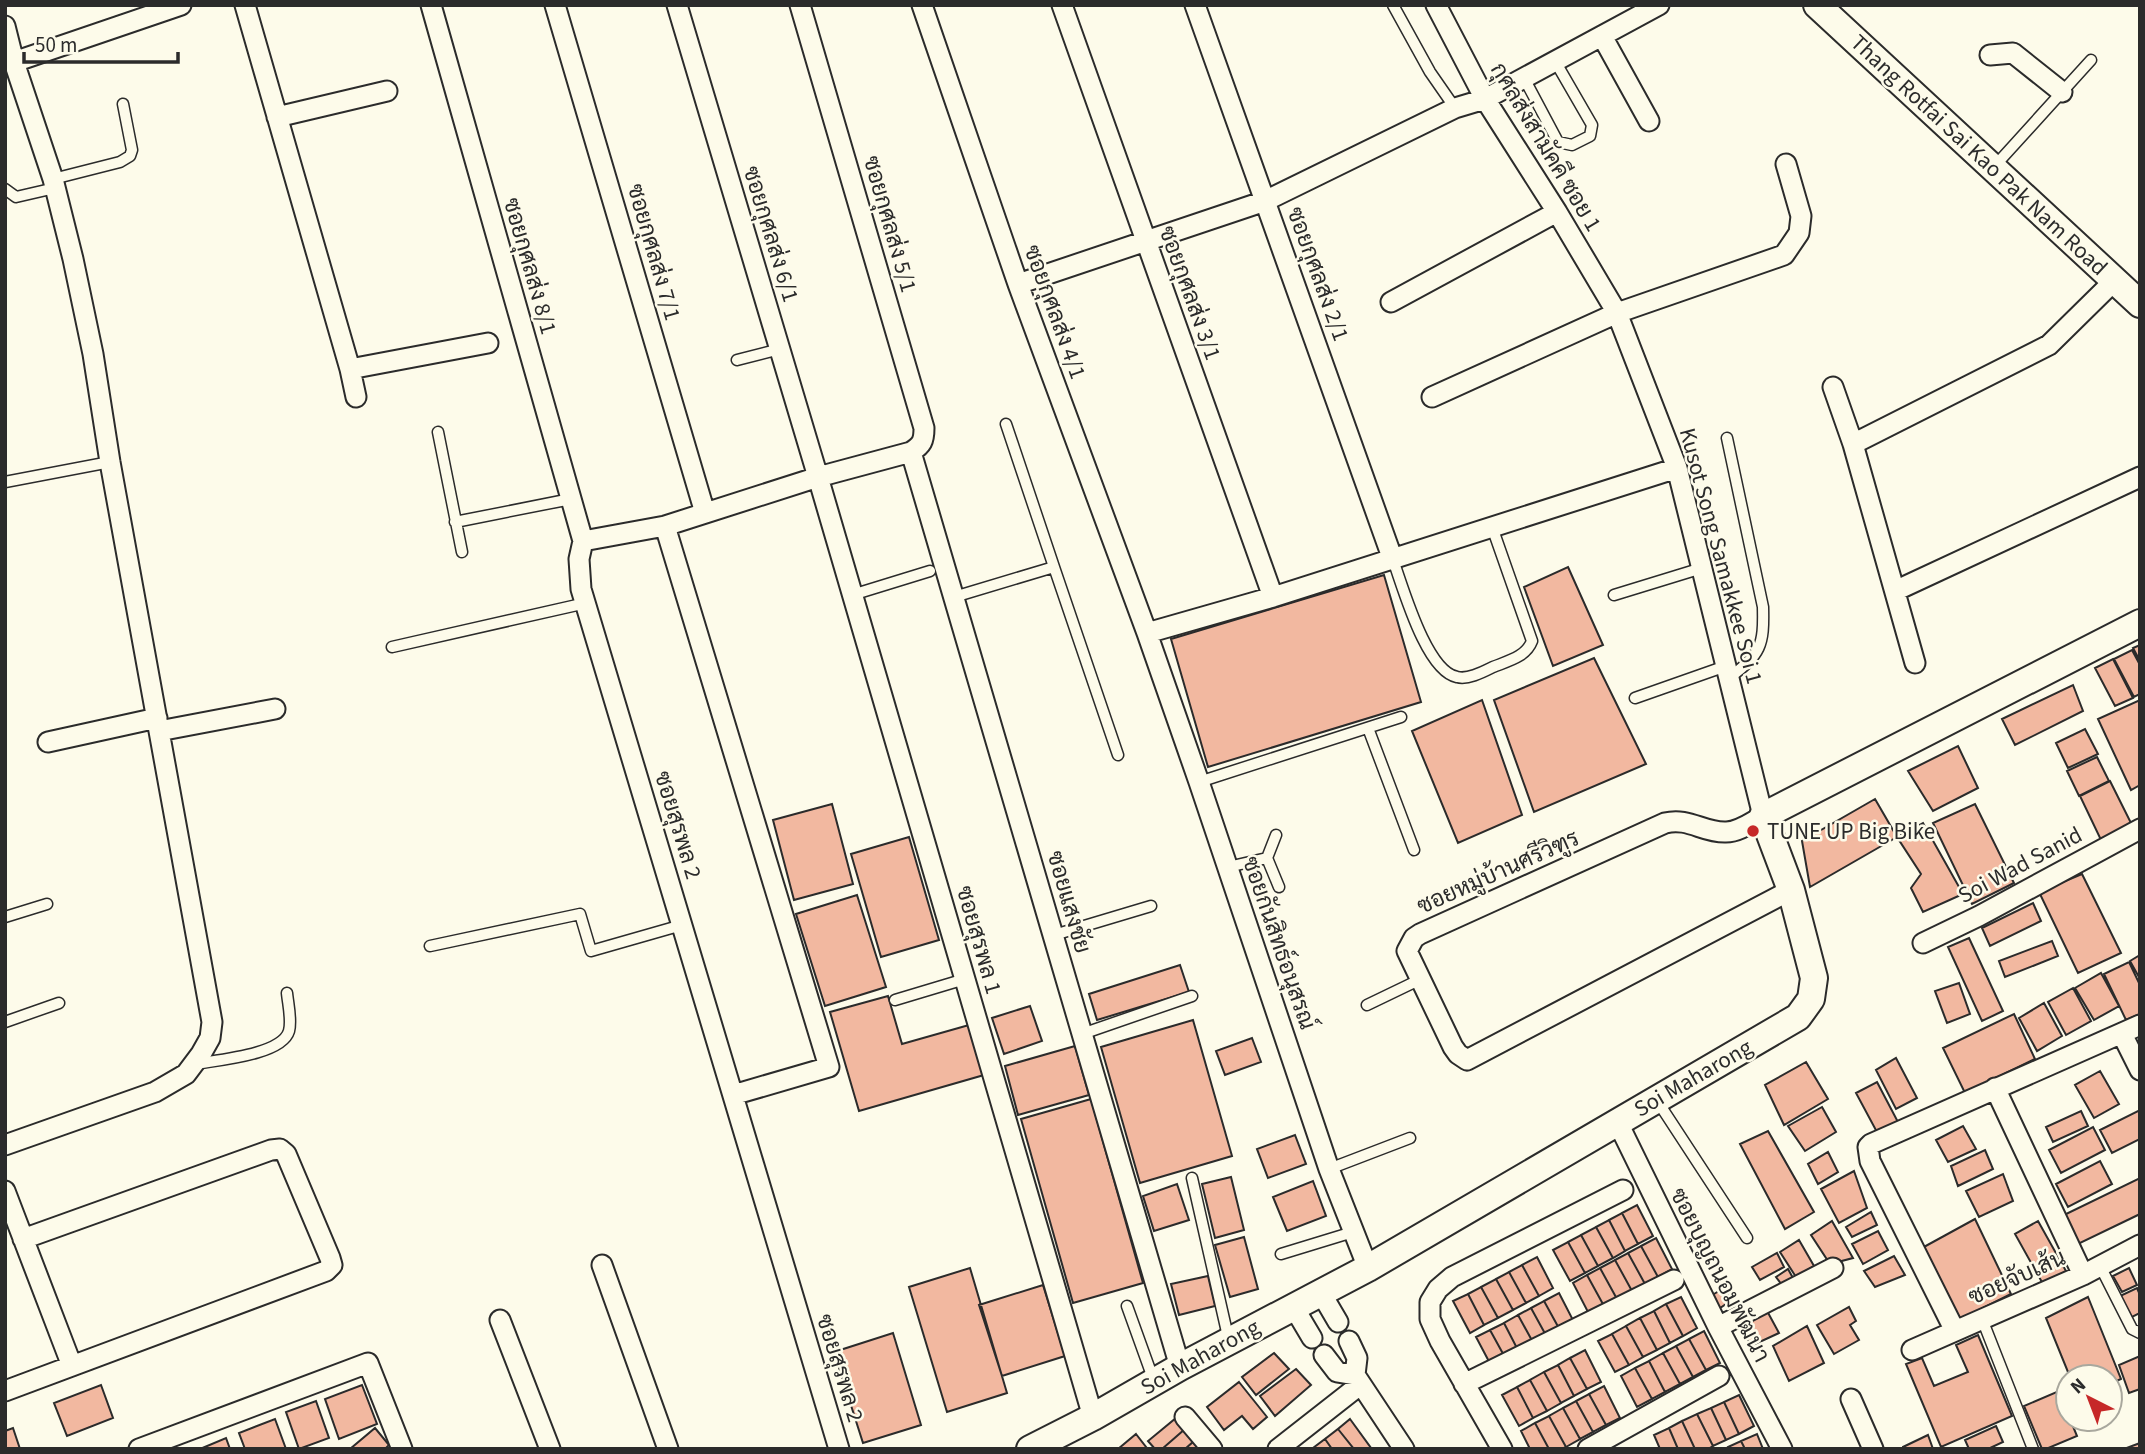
<svg xmlns="http://www.w3.org/2000/svg" width="2145" height="1454" font-family="'Source Sans 3',Sarabun,sans-serif">
  <style>
    .building { fill: #f2b8a0; stroke: #2b2b2b; stroke-width: 2 }
    .lines { fill: none; stroke-linecap: round; stroke-linejoin: round }
    .lane-casing { stroke: #2b2b2b; stroke-width: 13 }
    .street-casing { stroke: #2b2b2b; stroke-width: 23 }
    .secondary-casing { stroke: #2b2b2b; stroke-width: 30 }
    .lane { stroke: #fdfbea; stroke-width: 10 }
    .street { stroke: #fdfbea; stroke-width: 19 }
    .secondary { stroke: #fdfbea; stroke-width: 26 }
    .poi-dot { fill: #c62828; stroke: #fdfbea; stroke-width: 2.5 }
    .labels { text-anchor: middle; dominant-baseline: central; stroke-width: 5; stroke-linejoin: round; paint-order: stroke }
    .street-label { font-size: 23px; fill: #2b2b2b; stroke: #fdfbea }
    .poi-label { font-size: 23px; fill: #2b2b2b; stroke: #fdfbea; text-anchor: start }
  </style>
  <rect width="100%" height="100%" fill="#fdfbea"/>
  <!-- building -->
  <path class="building" d="M 1568,567 L 1603,645 L 1553,666 L 1524,587 Z
    M 1384,575 L 1421,702 L 1208,767 L 1171,639 Z
    M 2140,645 L 2140,661 L 2133,648 Z
    M 2132,650 L 2140,665 L 2140,694 L 2134,697 L 2114,659 Z
    M 1594,658 L 1646,764 L 1534,812 L 1494,700 Z
    M 2113,659 L 2133,698 L 2115,706 L 2095,668 Z
    M 2073,685 L 2083,711 L 2015,745 L 2002,719 Z
    M 1482,700 L 1522,815 L 1458,843 L 1412,731 Z
    M 2140,700 L 2140,785 L 2131,790 L 2098,719 Z
    M 2085,729 L 2098,754 L 2068,768 L 2056,743 Z
    M 1958,746 L 1978,788 L 1933,811 L 1908,771 Z
    M 2097,757 L 2109,781 L 2079,796 L 2067,771 Z
    M 2110,781 L 2132,825 L 2101,840 L 2080,796 Z
    M 1875,799 L 1897,837 L 1810,887 L 1802,841 Z
    M 832,804 L 853,884 L 794,900 L 773,820 Z
    M 1975,804 L 2014,883 L 1972,904 L 1933,823 Z
    M 1923,823 L 1963,894 L 1923,912 L 1911,888 L 1921,874 L 1897,837 Z
    M 909,837 L 939,940 L 881,957 L 851,854 Z
    M 2082,874 L 2121,953 L 2078,973 L 2039,892 Z
    M 857,895 L 886,987 L 825,1006 L 796,914 Z
    M 2033,903 L 2041,921 L 1990,946 L 1982,928 Z
    M 1969,938 L 2003,1011 L 1982,1021 L 1948,947 Z
    M 2052,941 L 2058,956 L 2005,977 L 1999,961 Z
    M 2140,955 L 2140,979 L 2130,961 Z
    M 2129,962 L 2140,985 L 2140,1014 L 2126,1020 L 2104,974 Z
    M 1180,965 L 1189,992 L 1097,1020 L 1089,994 Z
    M 2101,973 L 2119,1006 L 2094,1020 L 2075,988 Z
    M 1959,983 L 1970,1014 L 1947,1023 L 1935,991 Z
    M 2073,988 L 2091,1021 L 2066,1035 L 2048,1002 Z
    M 888,996 L 902,1044 L 969,1025 L 984,1075 L 859,1111 L 830,1012 Z
    M 2044,1003 L 2062,1036 L 2037,1051 L 2019,1018 Z
    M 1030,1006 L 1042,1041 L 1004,1054 L 992,1018 Z
    M 2014,1014 L 2035,1059 L 1965,1093 L 1943,1048 Z
    M 1193,1020 L 1232,1156 L 1140,1183 L 1101,1047 Z
    M 1252,1038 L 1261,1062 L 1225,1075 L 1216,1051 Z
    M 1075,1046 L 1089,1095 L 1018,1115 L 1005,1066 Z
    M 1896,1058 L 1917,1098 L 1896,1109 L 1876,1070 Z
    M 1806,1062 L 1828,1099 L 1784,1125 L 1765,1085 Z
    M 2100,1071 L 2119,1104 L 2094,1118 L 2075,1085 Z
    M 1877,1082 L 1899,1124 L 1878,1134 L 1856,1093 Z
    M 1091,1099 L 1143,1283 L 1073,1303 L 1021,1119 Z
    M 1822,1107 L 1836,1132 L 1805,1151 L 1788,1126 Z
    M 2140,1110 L 2140,1139 L 2112,1153 L 2100,1130 Z
    M 2081,1111 L 2088,1126 L 2053,1142 L 2046,1127 Z
    M 1963,1126 L 1976,1149 L 1948,1162 L 1936,1140 Z
    M 2093,1127 L 2105,1150 L 2061,1173 L 2049,1150 Z
    M 1768,1131 L 1814,1212 L 1785,1229 L 1740,1144 Z
    M 1295,1135 L 1306,1164 L 1268,1178 L 1257,1149 Z
    M 1985,1150 L 1993,1169 L 1958,1186 L 1951,1166 Z
    M 1828,1152 L 1838,1172 L 1818,1184 L 1808,1164 Z
    M 2100,1161 L 2112,1184 L 2068,1207 L 2056,1184 Z
    M 1854,1171 L 1867,1208 L 1839,1223 L 1821,1189 Z
    M 2003,1174 L 2013,1201 L 1979,1217 L 1966,1191 Z
    M 1231,1177 L 1244,1230 L 1215,1238 L 1202,1184 Z
    M 2140,1178 L 2140,1214 L 2078,1244 L 2064,1215 Z
    M 1313,1181 L 1326,1216 L 1287,1231 L 1273,1197 Z
    M 1177,1184 L 1189,1220 L 1154,1231 L 1143,1196 Z
    M 1637,1205 L 1653,1236 L 1638,1244 L 1622,1213 Z
    M 1871,1212 L 1877,1225 L 1852,1237 L 1846,1227 Z
    M 1622,1213 L 1638,1244 L 1625,1251 L 1609,1220 Z
    M 1975,1219 L 2011,1294 L 1957,1321 L 1922,1248 Z
    M 1609,1220 L 1625,1251 L 1613,1258 L 1596,1227 Z
    M 1832,1221 L 1853,1258 L 1830,1264 L 1811,1235 Z
    M 2038,1221 L 2066,1271 L 2043,1284 L 2015,1234 Z
    M 1596,1227 L 1613,1258 L 1598,1266 L 1581,1235 Z
    M 1878,1231 L 1888,1250 L 1863,1264 L 1852,1244 Z
    M 1581,1235 L 1598,1266 L 1585,1273 L 1568,1242 Z
    M 1244,1237 L 1258,1289 L 1230,1297 L 1215,1245 Z
    M 1656,1238 L 1672,1269 L 1658,1277 L 1641,1246 Z
    M 1799,1240 L 1814,1266 L 1796,1277 L 1780,1252 Z
    M 1568,1242 L 1585,1273 L 1570,1281 L 1553,1250 Z
    M 1641,1246 L 1658,1277 L 1645,1284 L 1628,1253 Z
    M 1628,1253 L 1645,1284 L 1632,1291 L 1615,1260 Z
    M 1777,1253 L 1784,1267 L 1760,1280 L 1752,1267 Z
    M 1894,1256 L 1905,1275 L 1875,1287 L 1864,1271 Z
    M 1537,1257 L 1553,1288 L 1539,1296 L 1522,1265 Z
    M 1615,1260 L 1632,1291 L 1617,1299 L 1600,1268 Z
    M 1522,1265 L 1539,1296 L 1526,1303 L 1509,1272 Z
    M 970,1268 L 1007,1393 L 947,1412 L 909,1287 Z
    M 1600,1268 L 1617,1299 L 1604,1306 L 1587,1275 Z
    M 2129,1268 L 2137,1285 L 2122,1292 L 2113,1276 Z
    M 1788,1269 L 1793,1278 L 1782,1285 L 1776,1277 Z
    M 1509,1272 L 1526,1303 L 1513,1310 L 1496,1279 Z
    M 1587,1275 L 1604,1306 L 1589,1314 L 1573,1283 Z
    M 1208,1276 L 1215,1306 L 1179,1315 L 1171,1284 Z
    M 1496,1279 L 1513,1310 L 1498,1318 L 1481,1287 Z
    M 1043,1285 L 1065,1356 L 1002,1376 L 979,1305 Z
    M 1481,1287 L 1498,1318 L 1484,1325 L 1468,1294 Z
    M 1724,1288 L 1732,1300 L 1717,1310 L 1709,1297 Z
    M 2137,1288 L 2140,1295 L 2140,1313 L 2130,1318 L 2120,1296 Z
    M 1559,1293 L 1575,1324 L 1561,1332 L 1544,1301 Z
    M 1468,1294 L 1484,1325 L 1470,1333 L 1453,1301 Z
    M 1681,1297 L 1697,1328 L 1683,1336 L 1666,1304 Z
    M 2088,1297 L 2121,1379 L 2110,1384 L 2110,1377 L 2070,1377 L 2046,1318 Z
    M 1544,1301 L 1561,1332 L 1548,1339 L 1531,1308 Z
    M 1666,1304 L 1683,1336 L 1670,1343 L 1654,1311 Z
    M 1849,1307 L 1856,1321 L 1850,1325 L 1859,1340 L 1834,1354 L 1817,1325 Z
    M 1531,1308 L 1548,1339 L 1535,1346 L 1518,1315 Z
    M 1766,1309 L 1779,1333 L 1751,1346 L 1741,1326 Z
    M 1654,1311 L 1670,1343 L 1657,1350 L 1640,1318 Z
    M 1518,1315 L 1535,1346 L 1520,1354 L 1504,1323 Z
    M 1640,1318 L 1657,1350 L 1643,1357 L 1626,1326 Z
    M 1504,1323 L 1520,1354 L 1507,1361 L 1490,1330 Z
    M 1626,1326 L 1643,1357 L 1629,1365 L 1612,1334 Z
    M 1807,1326 L 1824,1363 L 1789,1381 L 1773,1346 Z
    M 1490,1330 L 1507,1361 L 1493,1369 L 1476,1337 Z
    M 1704,1331 L 1720,1363 L 1706,1370 L 1689,1339 Z
    M 893,1333 L 921,1425 L 863,1443 L 834,1352 Z
    M 1612,1334 L 1629,1365 L 1615,1372 L 1598,1341 Z
    M 1978,1335 L 2012,1416 L 1941,1447 L 1906,1364 L 1922,1358 L 1934,1386 L 1968,1372 L 1956,1345 Z
    M 1689,1339 L 1706,1370 L 1693,1377 L 1676,1346 Z
    M 1676,1346 L 1693,1377 L 1680,1384 L 1663,1353 Z
    M 1585,1350 L 1601,1382 L 1587,1389 L 1570,1358 Z
    M 1274,1353 L 1289,1369 L 1256,1395 L 1242,1377 Z
    M 1663,1353 L 1680,1384 L 1665,1392 L 1649,1361 Z
    M 2140,1356 L 2140,1389 L 2129,1393 L 2119,1365 Z
    M 1570,1358 L 1587,1389 L 1574,1396 L 1558,1365 Z
    M 1649,1361 L 1665,1392 L 1652,1399 L 1635,1368 Z
    M 1558,1365 L 1574,1396 L 1561,1403 L 1544,1372 Z
    M 1635,1368 L 1652,1399 L 1637,1407 L 1621,1376 Z
    M 1296,1369 L 1311,1385 L 1275,1416 L 1260,1396 Z
    M 1544,1372 L 1561,1403 L 1547,1411 L 1530,1380 Z
    M 1530,1380 L 1547,1411 L 1533,1418 L 1517,1387 Z
    M 1239,1382 L 1267,1417 L 1253,1429 L 1242,1416 L 1224,1430 L 1207,1407 Z
    M 101,1385 L 113,1418 L 67,1436 L 54,1403 Z
    M 362,1385 L 377,1424 L 339,1439 L 325,1399 Z
    M 1604,1386 L 1620,1418 L 1606,1425 L 1589,1394 Z
    M 1517,1387 L 1533,1418 L 1519,1426 L 1502,1395 Z
    M 2059,1391 L 2068,1413 L 2068,1419 L 2070,1419 L 2077,1436 L 2046,1449 L 2042,1449 L 2024,1406 Z
    M 1589,1394 L 1606,1425 L 1593,1432 L 1576,1401 Z
    M 1739,1395 L 1754,1426 L 1739,1434 L 1724,1402 Z
    M 316,1401 L 329,1438 L 299,1449 L 286,1412 Z
    M 1576,1401 L 1593,1432 L 1580,1439 L 1563,1408 Z
    M 1724,1402 L 1739,1434 L 1726,1440 L 1711,1408 Z
    M 1563,1408 L 1580,1439 L 1566,1447 L 1549,1416 Z
    M 1711,1408 L 1726,1440 L 1713,1446 L 1697,1414 Z
    M 1697,1414 L 1713,1446 L 1708,1449 L 1695,1449 L 1682,1421 Z
    M 1549,1416 L 1566,1447 L 1562,1449 L 1549,1449 L 1535,1423 Z
    M 1176,1418 L 1185,1429 L 1162,1449 L 1155,1449 L 1148,1441 Z
    M 275,1419 L 286,1449 L 245,1449 L 239,1433 Z
    M 1350,1419 L 1371,1448 L 1370,1449 L 1354,1449 L 1338,1429 Z
    M 1682,1421 L 1695,1449 L 1678,1449 L 1669,1428 Z
    M 1535,1423 L 1549,1449 L 1530,1449 L 1521,1431 Z
    M 1996,1426 L 2003,1442 L 1988,1449 L 1969,1449 L 1965,1440 Z
    M 13,1428 L 20,1449 L 5,1449 L 5,1431 Z
    M 375,1428 L 389,1445 L 385,1449 L 350,1449 Z
    M 1669,1428 L 1678,1449 L 1660,1449 L 1654,1435 Z
    M 1185,1429 L 1194,1441 L 1185,1449 L 1162,1449 Z
    M 1338,1429 L 1354,1449 L 1332,1449 L 1325,1439 Z
    M 1136,1434 L 1146,1447 L 1144,1449 L 1118,1449 Z
    M 1757,1434 L 1763,1449 L 1745,1449 L 1741,1441 Z
    M 1928,1435 L 1933,1449 L 1903,1449 L 1903,1447 Z
    M 226,1438 L 230,1449 L 200,1449 Z
    M 1325,1439 L 1332,1449 L 1313,1449 L 1313,1448 Z
    M 1194,1441 L 1201,1449 L 1185,1449 Z
    M 1741,1441 L 1745,1449 L 1729,1449 L 1728,1447 Z
    M 2140,1443 L 2140,1449 L 2124,1449 Z"/>
  <g class="lines">
    <defs>
      <path id="lane" d="M 1393,5 L 1430,72 L 1455,108
        M 1524,78 L 1558,142 L 1572,145 L 1590,136 L 1592,125 L 1555,61
        M 1993,168 L 2091,60
        M 53,179 L 120,162 L 130,156 L 132,150 L 123,104
        M 5,189 L 16,197 L 55,188
        M 737,360 L 780,349
        M 1006,424 L 1054,567
        M 438,432 L 462,552
        M 1727,438 L 1763,607 C 1764,646 1761,654 1729,678
        M 5,482 L 110,462
        M 455,522 L 571,499
        M 1393,560 C 1403,587 1426,671 1457,677 C 1468,680 1483,672 1493,667 C 1508,661 1526,657 1532,641 L 1492,527
        M 852,595 L 930,571
        M 1614,595 L 1702,568
        M 954,597 L 1054,567 L 1118,755
        M 392,647 L 586,603
        M 1635,698 L 1726,666
        M 1368,728 L 1414,850
        M 1199,782 L 1401,717
        M 1267,858 L 1279,887
        M 1228,867 L 1267,858 L 1276,835
        M 5,917 L 47,904
        M 1054,935 L 1151,906
        M 430,946 L 580,914 L 591,951 L 682,925
        M 895,1000 L 965,979
        M 1367,1005 L 1421,979
        M 5,1022 L 59,1003
        M 1082,1034 L 1192,996
        M 195,1064 C 217,1060 282,1055 289,1031 C 292,1020 288,1004 287,993
        M 1658,1102 L 1747,1238
        M 1329,1169 L 1410,1138
        M 1192,1178 L 1229,1341
        M 1281,1254 L 1353,1232
        M 2100,1266 L 2132,1329 L 2140,1333
        M 1127,1306 L 1154,1381
        M 1982,1319 L 2033,1449"/>
      <path id="street" d="M 245,5 L 350,369 L 356,397
        M 431,5 L 583,541
        M 555,5 L 705,513
        M 677,5 L 818,477 L 1093,1417
        M 800,5 L 924,428 C 924,441 922,445 911,452 L 818,477 L 665,526 L 583,541 L 579,559 L 581,589 L 839,1449
        M 922,5 L 1018,284 L 1147,633 L 1199,782 L 1329,1169 L 1368,1268
        M 1062,5 L 1273,597
        M 1195,5 L 1393,560
        M 1436,5 L 1485,99 L 1557,212 L 1617,313 L 1677,468 L 1763,816 C 1752,822 1739,832 1726,832 C 1703,833 1689,817 1665,823 L 1420,934 L 1414,938 L 1407,951 L 1453,1047 L 1458,1054 L 1467,1060 L 1791,890
        M 5,26 L 14,62 L 53,179 L 73,259 L 93,354 L 110,462 L 212,1022 L 210,1038 L 201,1054 L 186,1074 L 155,1092 L 5,1145
        M 1602,36 L 1649,121
        M 1990,55 L 2013,53 L 2062,92
        M 14,62 L 181,5
        M 277,117 L 387,91
        M 1018,284 L 1265,201 L 1455,108 L 1485,99 L 1659,5
        M 1391,302 L 1557,212
        M 350,369 L 488,343
        M 1833,387 L 1853,444 L 1915,663
        M 1432,397 L 1617,313 L 1784,255 L 1799,233 L 1801,216 L 1786,164
        M 1853,444 L 2049,345 L 2114,281
        M 911,452 L 1180,1367
        M 665,526 L 829,1067 L 733,1095
        M 1895,591 L 2140,477
        M 1147,633 L 1273,597 L 1677,468
        M 159,731 L 275,709
        M 48,742 L 157,718
        M 1923,943 L 1979,916 L 2140,829
        M 2122,1034 L 2140,1070
        M 1995,1088 L 2083,1275
        M 1617,1121 L 1718,1327 L 1782,1449
        M 5,1191 L 72,1366
        M 602,1265 L 668,1449
        M 1321,1293 L 1338,1322
        M 1293,1306 L 1312,1338
        M 500,1320 L 550,1449
        M 1718,1327 L 1833,1268
        M 1955,1331 L 1870,1161 L 1868,1147 L 1871,1144 L 2140,1025
        M 1349,1341 L 1357,1358 L 1355,1375 L 1404,1449
        M 1912,1350 L 2083,1275 L 2140,1245
        M 1324,1355 L 1337,1372 L 1355,1375
        M 1464,1384 L 1674,1280
        M 5,1391 L 326,1271 L 332,1265 L 330,1258 L 286,1154 L 280,1149 L 271,1150 L 23,1239
        M 1851,1399 L 1873,1449
        M 1185,1417 L 1212,1449
        M 139,1449 L 368,1363 L 402,1449
        M 1278,1449 L 1361,1384
        M 1502,1449 L 1440,1341 L 1430,1319 L 1430,1302 L 1438,1289 L 1452,1277 L 1623,1190
        M 1588,1449 L 1719,1376"/>
      <path id="secondary" d="M 1817,5 L 2140,304
        M 1030,1449 L 1093,1417 L 1180,1367 L 1368,1268 L 1798,1017 L 1811,999 L 1814,978 L 1791,890 L 1763,816 L 2140,623"/>
    </defs>
    <!-- lane casing -->
    <use href="#lane" class="lane-casing"/>
    <!-- street casing -->
    <use href="#street" class="street-casing"/>
    <!-- secondary casing -->
    <use href="#secondary" class="secondary-casing"/>
    <!-- lane -->
    <use href="#lane" class="lane"/>
    <!-- street -->
    <use href="#street" class="street"/>
    <!-- secondary -->
    <use href="#secondary" class="secondary"/>
  </g>
  <!-- markers -->
  <circle class="poi-dot" cx="1753" cy="831" r="7"/>
  <g class="labels">
    <!-- street labels -->
    <g class="street-label">
      <text transform="translate(1546 147) rotate(59)">กุศลส่งสามัคคี ซอย 1</text>
      <text transform="translate(1979 155) rotate(43)">Thang Rotfai Sai Kao Pak Nam Road</text>
      <text transform="translate(890 224) rotate(74)">ซอยกุศลส่ง 5/1</text>
      <text transform="translate(771 234) rotate(73)">ซอยกุศลส่ง 6/1</text>
      <text transform="translate(654 252) rotate(74)">ซอยกุศลส่ง 7/1</text>
      <text transform="translate(530 266) rotate(74)">ซอยกุศลส่ง 8/1</text>
      <text transform="translate(1318 274) rotate(70)">ซอยกุศลส่ง 2/1</text>
      <text transform="translate(1190 293) rotate(70)">ซอยกุศลส่ง 3/1</text>
      <text transform="translate(1055 312) rotate(70)">ซอยกุศลส่ง 4/1</text>
      <text transform="translate(1721 556) rotate(75)">Kusot Song Samakkee Soi 1</text>
      <text transform="translate(678 825) rotate(73)">ซอยสุรพล 2</text>
      <text transform="translate(2020 865) rotate(-28)">Soi Wad Sanid</text>
      <text transform="translate(1498 872) rotate(-24)">ซอยหมู่บ้านศรีวิฑูร</text>
      <text transform="translate(1069 902) rotate(74)">ซอยแสงชัย</text>
      <text transform="translate(979 940) rotate(74)">ซอยสุรพล 1</text>
      <text transform="translate(1279 943) rotate(71)">ซอยกันสิทธ์อนุสรณ์</text>
      <text transform="translate(1693 1078) rotate(-30)">Soi Maharong</text>
      <text transform="translate(1720 1275) rotate(63)">ซอยบุญถนอมพัฒนา</text>
      <text transform="translate(2017 1277) rotate(-24)">ซอยจับเส้น</text>
      <text transform="translate(1200 1357) rotate(-29)">Soi Maharong</text>
      <text transform="translate(840 1368) rotate(73)">ซอยสุรพล 2</text>
    </g>
    <!-- poi labels -->
    <g class="poi-label">
      <text x="1767" y="831">TUNE UP Big Bike</text>
    </g>
  </g>
  <!-- border -->
  <rect width="2145" height="1454" fill="none" stroke="#2b2b2b" stroke-width="14"/>
  <!-- north arrow -->
  <g transform="translate(2089 1398) rotate(318)"><circle r="33" fill="#fdfbea" stroke="#a9a89e" stroke-width="2"/>
  <path d="M0-5L12 26L0 18L-12 26Z" fill="#c62828"/>
  <text y="-10" font-size="19" font-weight="bold" text-anchor="middle" fill="#2b2b2b">N</text>
  </g>
  <!-- scale -->
  <path d="M24 52v10h154v-10" fill="none" stroke="#2b2b2b" stroke-width="3.5"/>
  <text x="35" y="52" font-size="21" fill="#2b2b2b" stroke="#fdfbea" stroke-width="5" paint-order="stroke">50 m</text>
</svg>
